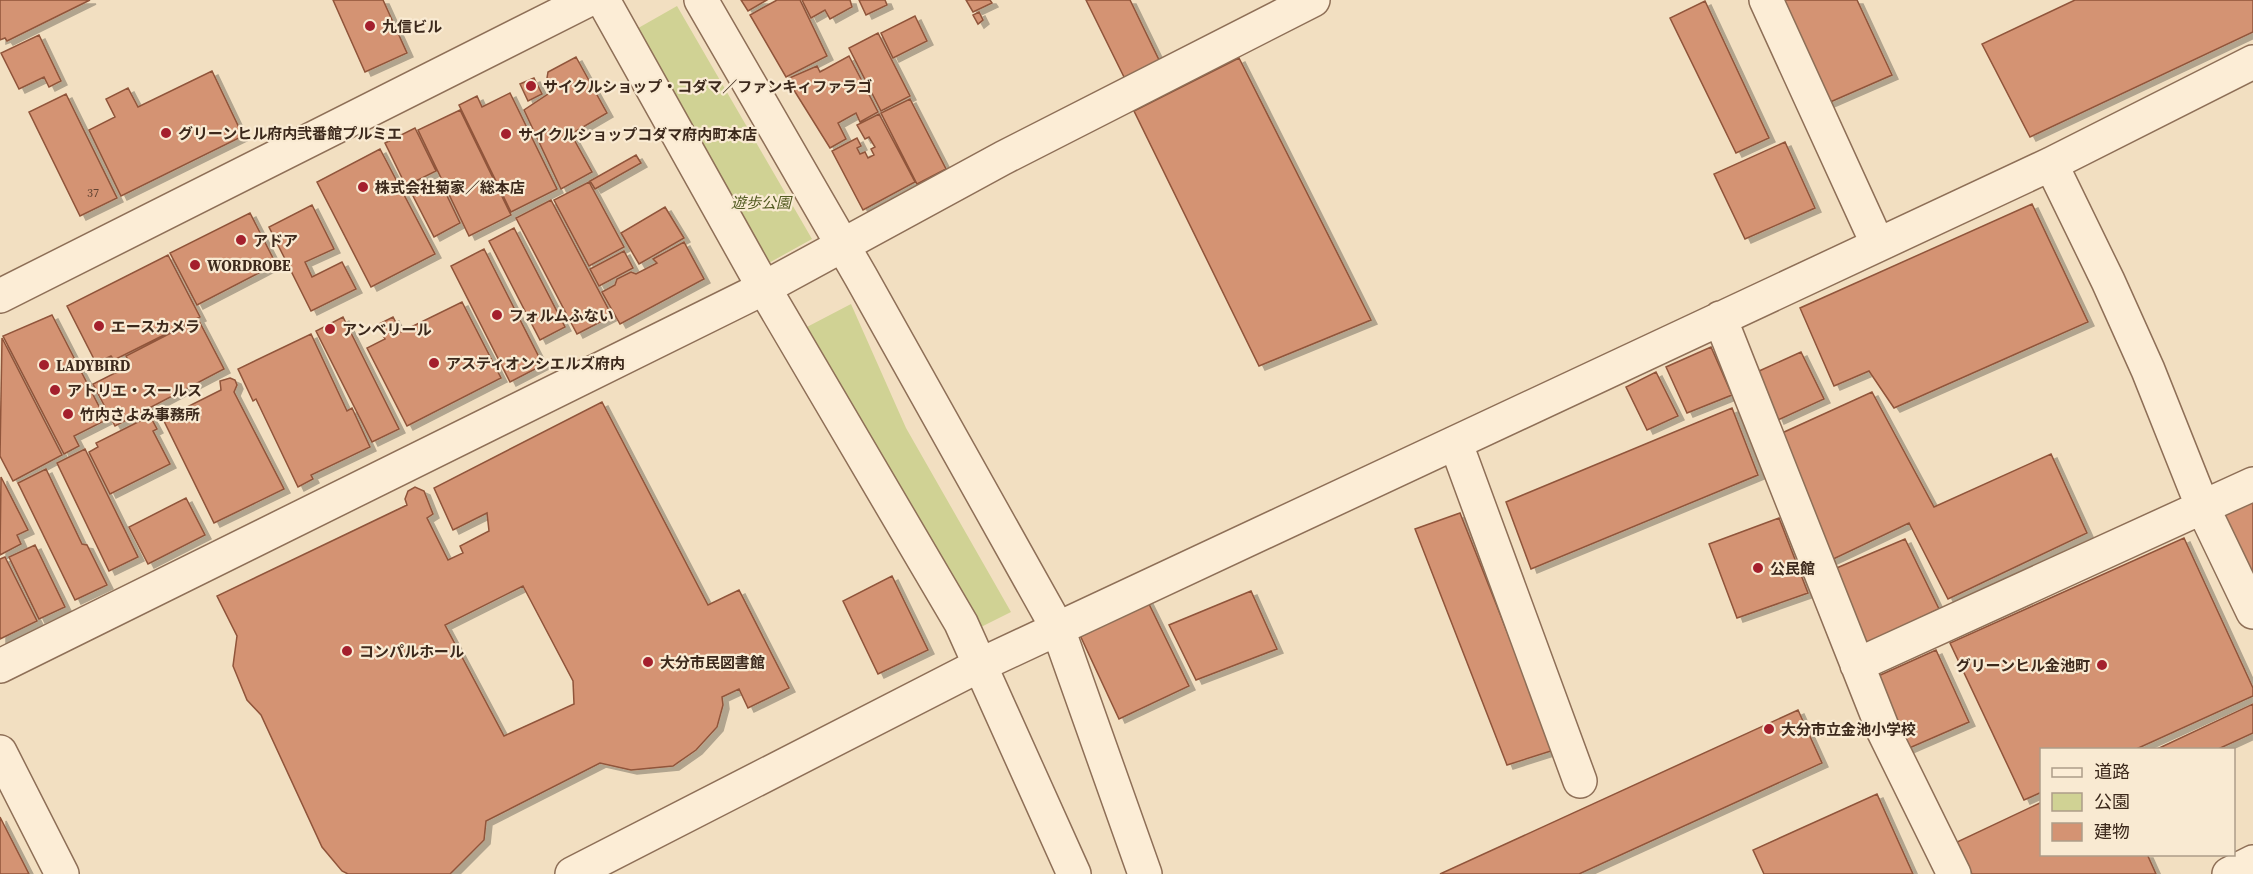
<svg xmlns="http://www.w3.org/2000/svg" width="2253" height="874" font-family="'Source Serif 4','Noto Sans JP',serif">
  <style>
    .green { fill: #d0d294 }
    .building { fill: #d49373; stroke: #90543a; stroke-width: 1.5; fill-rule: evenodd; filter: url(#shadow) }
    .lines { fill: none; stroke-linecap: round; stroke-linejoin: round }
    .minor-casing { stroke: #8e6f57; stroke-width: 36 }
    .minor { stroke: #fcedd6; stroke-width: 33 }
    .poi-dot { fill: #a4202d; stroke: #f9ead2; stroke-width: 2 }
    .labels { text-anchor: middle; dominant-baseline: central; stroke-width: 4.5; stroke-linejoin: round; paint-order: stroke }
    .number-label { font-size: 12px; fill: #624432 }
    .poi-label { font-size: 15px; font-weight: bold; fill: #3c291c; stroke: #f9ead2; text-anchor: start }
    .park-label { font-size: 15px; font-style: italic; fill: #525b21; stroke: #f9ead2 }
  </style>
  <defs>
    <filter id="shadow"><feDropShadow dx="6" dy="4" stdDeviation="0" flood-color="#0004"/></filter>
  </defs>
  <rect width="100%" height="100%" fill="#f2dfc1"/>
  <!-- green -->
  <path class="green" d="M 677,6 L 812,239 L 767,264 L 633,31 Z
    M 851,304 L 906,428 L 1011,612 L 981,627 L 805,328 Z"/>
  <!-- building -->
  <path class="building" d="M 0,0 L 90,0 L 7,41 L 5,38 L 0,40 Z
    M 333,0 L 383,0 L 407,53 L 365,72 Z
    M 741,0 L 767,0 L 748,11 Z
    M 777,0 L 800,0 L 827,56 L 786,77 L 750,15 Z
    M 802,0 L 850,0 L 852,7 L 830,19 L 825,10 L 811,18 Z
    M 859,0 L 885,0 L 887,5 L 866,15 Z
    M 966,0 L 990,0 L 992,3 L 973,12 Z
    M 1086,0 L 1130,0 L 1160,62 L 1125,79 Z
    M 1781,0 L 1857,0 L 1892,75 L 1828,103 Z
    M 2075,0 L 2253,0 L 2253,32 L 2030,137 L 1982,44 Z
    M 1705,1 L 1769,138 L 1736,153 L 1670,18 Z
    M 979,12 L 983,20 L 978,24 L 973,15 Z
    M 915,16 L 927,41 L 893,58 L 881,33 Z
    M 878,33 L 910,96 L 881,111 L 849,48 Z
    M 39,35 L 61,81 L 49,87 L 44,77 L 19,89 L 1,53 Z
    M 849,56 L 878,112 L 860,122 L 856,113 L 838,123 L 846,139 L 830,148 L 787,79 L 817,66 L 820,72 Z
    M 576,57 L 607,113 L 571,134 L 592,172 L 561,189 L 524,110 L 554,90 L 547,78 L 548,72 Z
    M 1239,58 L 1371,320 L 1259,366 L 1134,111 Z
    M 212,71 L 243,136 L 121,196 L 89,130 L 115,117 L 106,99 L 128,88 L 138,107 Z
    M 534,78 L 542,94 L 528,101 L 520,84 Z
    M 510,93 L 557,189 L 511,212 L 459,105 L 477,96 L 482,107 Z
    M 66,94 L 117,198 L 80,216 L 29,112 Z
    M 910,99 L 946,169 L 917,184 L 881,113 Z
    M 460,110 L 511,215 L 469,236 L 418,130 Z
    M 879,114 L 915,182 L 863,210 L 832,151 L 857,138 L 861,146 L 857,148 L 860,154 L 865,152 L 868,158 L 874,155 L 871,149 L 875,147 L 869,137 L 865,139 L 857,125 Z
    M 415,128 L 436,171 L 406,186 L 385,143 Z
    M 1785,142 L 1815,208 L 1745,239 L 1714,174 Z
    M 380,149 L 435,254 L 371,287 L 317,182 Z
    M 636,155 L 641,163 L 595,189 L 590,181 Z
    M 439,179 L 460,223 L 434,237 L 411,192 Z
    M 589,182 L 624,247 L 589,266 L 554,200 Z
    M 551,200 L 612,316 L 577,334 L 516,218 Z
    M 2032,204 L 2088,322 L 1894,408 L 1869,371 L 1834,386 L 1800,308 Z
    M 312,205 L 334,249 L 305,262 L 312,277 L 342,262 L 356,289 L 311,311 L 269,227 Z
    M 665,207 L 684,238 L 639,264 L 621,233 Z
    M 250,213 L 276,264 L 197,305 L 170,253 Z
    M 514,228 L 565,327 L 540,340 L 489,241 Z
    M 684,242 L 704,279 L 620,324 L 602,292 L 615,285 L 617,279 L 631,272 L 636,274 L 657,263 L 653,259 Z
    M 484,249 L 543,365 L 510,382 L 451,266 Z
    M 624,251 L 633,268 L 599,286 L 590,269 Z
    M 168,255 L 200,317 L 114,360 L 111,356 L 96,363 L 67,306 Z
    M 462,302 L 501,378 L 407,426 L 367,348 L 385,339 L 377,325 L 393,317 L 401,332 Z
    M 52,315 L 106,420 L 74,436 L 79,446 L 64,454 L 3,336 Z
    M 343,317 L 399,429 L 372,442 L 316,331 Z
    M 198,319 L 224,369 L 115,426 L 93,384 L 131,365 L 126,356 Z
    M 311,334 L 347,411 L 352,408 L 370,447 L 311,475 L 313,479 L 298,487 L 256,399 L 253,401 L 238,369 Z
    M 2,338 L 62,455 L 13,481 L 0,456 Z
    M 1711,347 L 1732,395 L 1687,413 L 1666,367 Z
    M 1801,352 L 1824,399 L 1778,420 L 1757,372 Z
    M 1656,372 L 1678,416 L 1647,430 L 1626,387 Z
    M 230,378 L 235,380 L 237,385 L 234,392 L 284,489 L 214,523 L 163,419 L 221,390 L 220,381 Z
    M 1872,392 L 1934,507 L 2051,454 L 2087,533 L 1948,599 L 1909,523 L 1827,562 L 1782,433 Z
    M 602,402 L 708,605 L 739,590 L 789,688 L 748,708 L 739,689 L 722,697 L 723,705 L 717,727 L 696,750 L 673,766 L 631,770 L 600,763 L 486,821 L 484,840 L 450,874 L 348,874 L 342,871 L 322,847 L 261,715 L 247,700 L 233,666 L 237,636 L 217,596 L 407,505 L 405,499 L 408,491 L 415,487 L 424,491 L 433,514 L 427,518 L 448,560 L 463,553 L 460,546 L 489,531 L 487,513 L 453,530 L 434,488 ZM 523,586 L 573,681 L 574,704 L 504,736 L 445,625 Z
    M 1732,408 L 1758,475 L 1531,569 L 1506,502 Z
    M 150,416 L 157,429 L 153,431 L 170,464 L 110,494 L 89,452 L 98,447 L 96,443 Z
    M 85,449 L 138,557 L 109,571 L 57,463 Z
    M 46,469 L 82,544 L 87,545 L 107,585 L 75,600 L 18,483 Z
    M 1,477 L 28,530 L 17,535 L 21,544 L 0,555 Z
    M 2253,496 L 2253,577 L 2217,513 Z
    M 186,498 L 205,535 L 148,564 L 129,527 Z
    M 1460,513 L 1554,750 L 1507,765 L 1415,529 Z
    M 1779,518 L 1808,593 L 1737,618 L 1709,544 Z
    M 2184,538 L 2253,688 L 2253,696 L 2134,750 L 2042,750 L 2042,792 L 2024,800 L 1950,643 Z
    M 1905,539 L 1939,609 L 1862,646 L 1832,570 Z
    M 35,545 L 65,607 L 39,619 L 9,557 Z
    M 5,557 L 37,621 L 0,639 L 0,559 Z
    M 892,576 L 928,650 L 878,674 L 843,601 Z
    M 1251,591 L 1277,649 L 1196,680 L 1169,625 Z
    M 1147,600 L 1189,686 L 1119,719 L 1079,633 Z
    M 1936,650 L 1969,722 L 1907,749 L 1876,677 Z
    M 2253,704 L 2253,733 L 2216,750 L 2155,750 Z
    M 1798,710 L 1822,763 L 1579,874 L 1440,874 Z
    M 1877,794 L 1913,874 L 1764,874 L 1753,850 Z
    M 2042,802 L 2042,854 L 2147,854 L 2156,874 L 1972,874 L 1957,842 Z
    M 0,817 L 29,874 L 0,874 Z"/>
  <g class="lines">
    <defs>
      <path id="minor" d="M 603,0 L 764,288 L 961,623 L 1074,874
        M 701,0 L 861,277 L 1058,629 L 1145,874
        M 1766,0 L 1878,245
        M 2051,164 L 2108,281 L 2148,370 L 2203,508 L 2253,612
        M 0,296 L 588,0
        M 1720,318 L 1884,732 L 1954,874
        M 1456,444 L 1580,781
        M 1857,665 L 2253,484
        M 0,666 L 764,288 L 1003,158 L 1313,0
        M 0,752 L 62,874
        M 572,874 L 980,665 L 2051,164 L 2253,62
        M 2229,874 L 2253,862"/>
    </defs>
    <!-- minor casing -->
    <use href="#minor" class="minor-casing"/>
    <!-- minor -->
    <use href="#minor" class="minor"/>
  </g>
  <!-- markers -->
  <g class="poi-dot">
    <circle cx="370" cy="26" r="6"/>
    <circle cx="531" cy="86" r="6"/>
    <circle cx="166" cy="133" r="6"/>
    <circle cx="506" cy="134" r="6"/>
    <circle cx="363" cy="187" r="6"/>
    <circle cx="241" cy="240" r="6"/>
    <circle cx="195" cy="265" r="6"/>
    <circle cx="497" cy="315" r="6"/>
    <circle cx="99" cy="326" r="6"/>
    <circle cx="330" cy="329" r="6"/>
    <circle cx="434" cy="363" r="6"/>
    <circle cx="44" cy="365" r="6"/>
    <circle cx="55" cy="390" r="6"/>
    <circle cx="68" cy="414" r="6"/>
    <circle cx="1758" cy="568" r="6"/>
    <circle cx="347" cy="651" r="6"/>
    <circle cx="648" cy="662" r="6"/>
    <circle cx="2102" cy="665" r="6"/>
    <circle cx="1769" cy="729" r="6"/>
  </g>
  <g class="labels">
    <!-- number labels -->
    <g class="number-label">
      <text x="93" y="193">37</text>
    </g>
    <!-- poi labels -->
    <g class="poi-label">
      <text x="382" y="26">九信ビル</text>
      <text x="543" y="86">サイクルショップ・コダマ／ファンキィファラゴ</text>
      <text x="178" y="133">グリーンヒル府内弐番館プルミエ</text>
      <text x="518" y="134">サイクルショップコダマ府内町本店</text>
      <text x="375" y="187">株式会社菊家／総本店</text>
      <text x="253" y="240">アドア</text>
      <text x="207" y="265">WORDROBE</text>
      <text x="509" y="315">フォルムふない</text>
      <text x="111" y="326">エースカメラ</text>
      <text x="342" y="329">アンベリール</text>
      <text x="446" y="363">アスティオンシエルズ府内</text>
      <text x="56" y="365">LADYBIRD</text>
      <text x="67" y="390">アトリエ・スールス</text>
      <text x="80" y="414">竹内さよみ事務所</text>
      <text x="1770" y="568">公民館</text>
      <text x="359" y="651">コンパルホール</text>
      <text x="660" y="662">大分市民図書館</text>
      <text x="2090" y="665" text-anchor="end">グリーンヒル金池町</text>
      <text x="1781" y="729">大分市立金池小学校</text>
    </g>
    <!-- park labels -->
    <g class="park-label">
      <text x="761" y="202">遊歩公園</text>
    </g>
  </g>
  <!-- legend -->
  <rect x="2040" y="748" width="195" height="108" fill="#f9ead2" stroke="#ad9d89" stroke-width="1.5"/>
  <rect x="2052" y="768" width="30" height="9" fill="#fcedd6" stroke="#ad9d89" stroke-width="1.5"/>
  <text x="2094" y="778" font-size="18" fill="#3c291c">道路</text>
  <rect x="2052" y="793" width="30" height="18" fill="#d0d294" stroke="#ad9d89" stroke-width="1.5"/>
  <text x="2094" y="808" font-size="18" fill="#3c291c">公園</text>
  <rect x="2052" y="823" width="30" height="18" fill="#d49373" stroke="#ad9d89" stroke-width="1.5"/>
  <text x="2094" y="838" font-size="18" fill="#3c291c">建物</text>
</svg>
